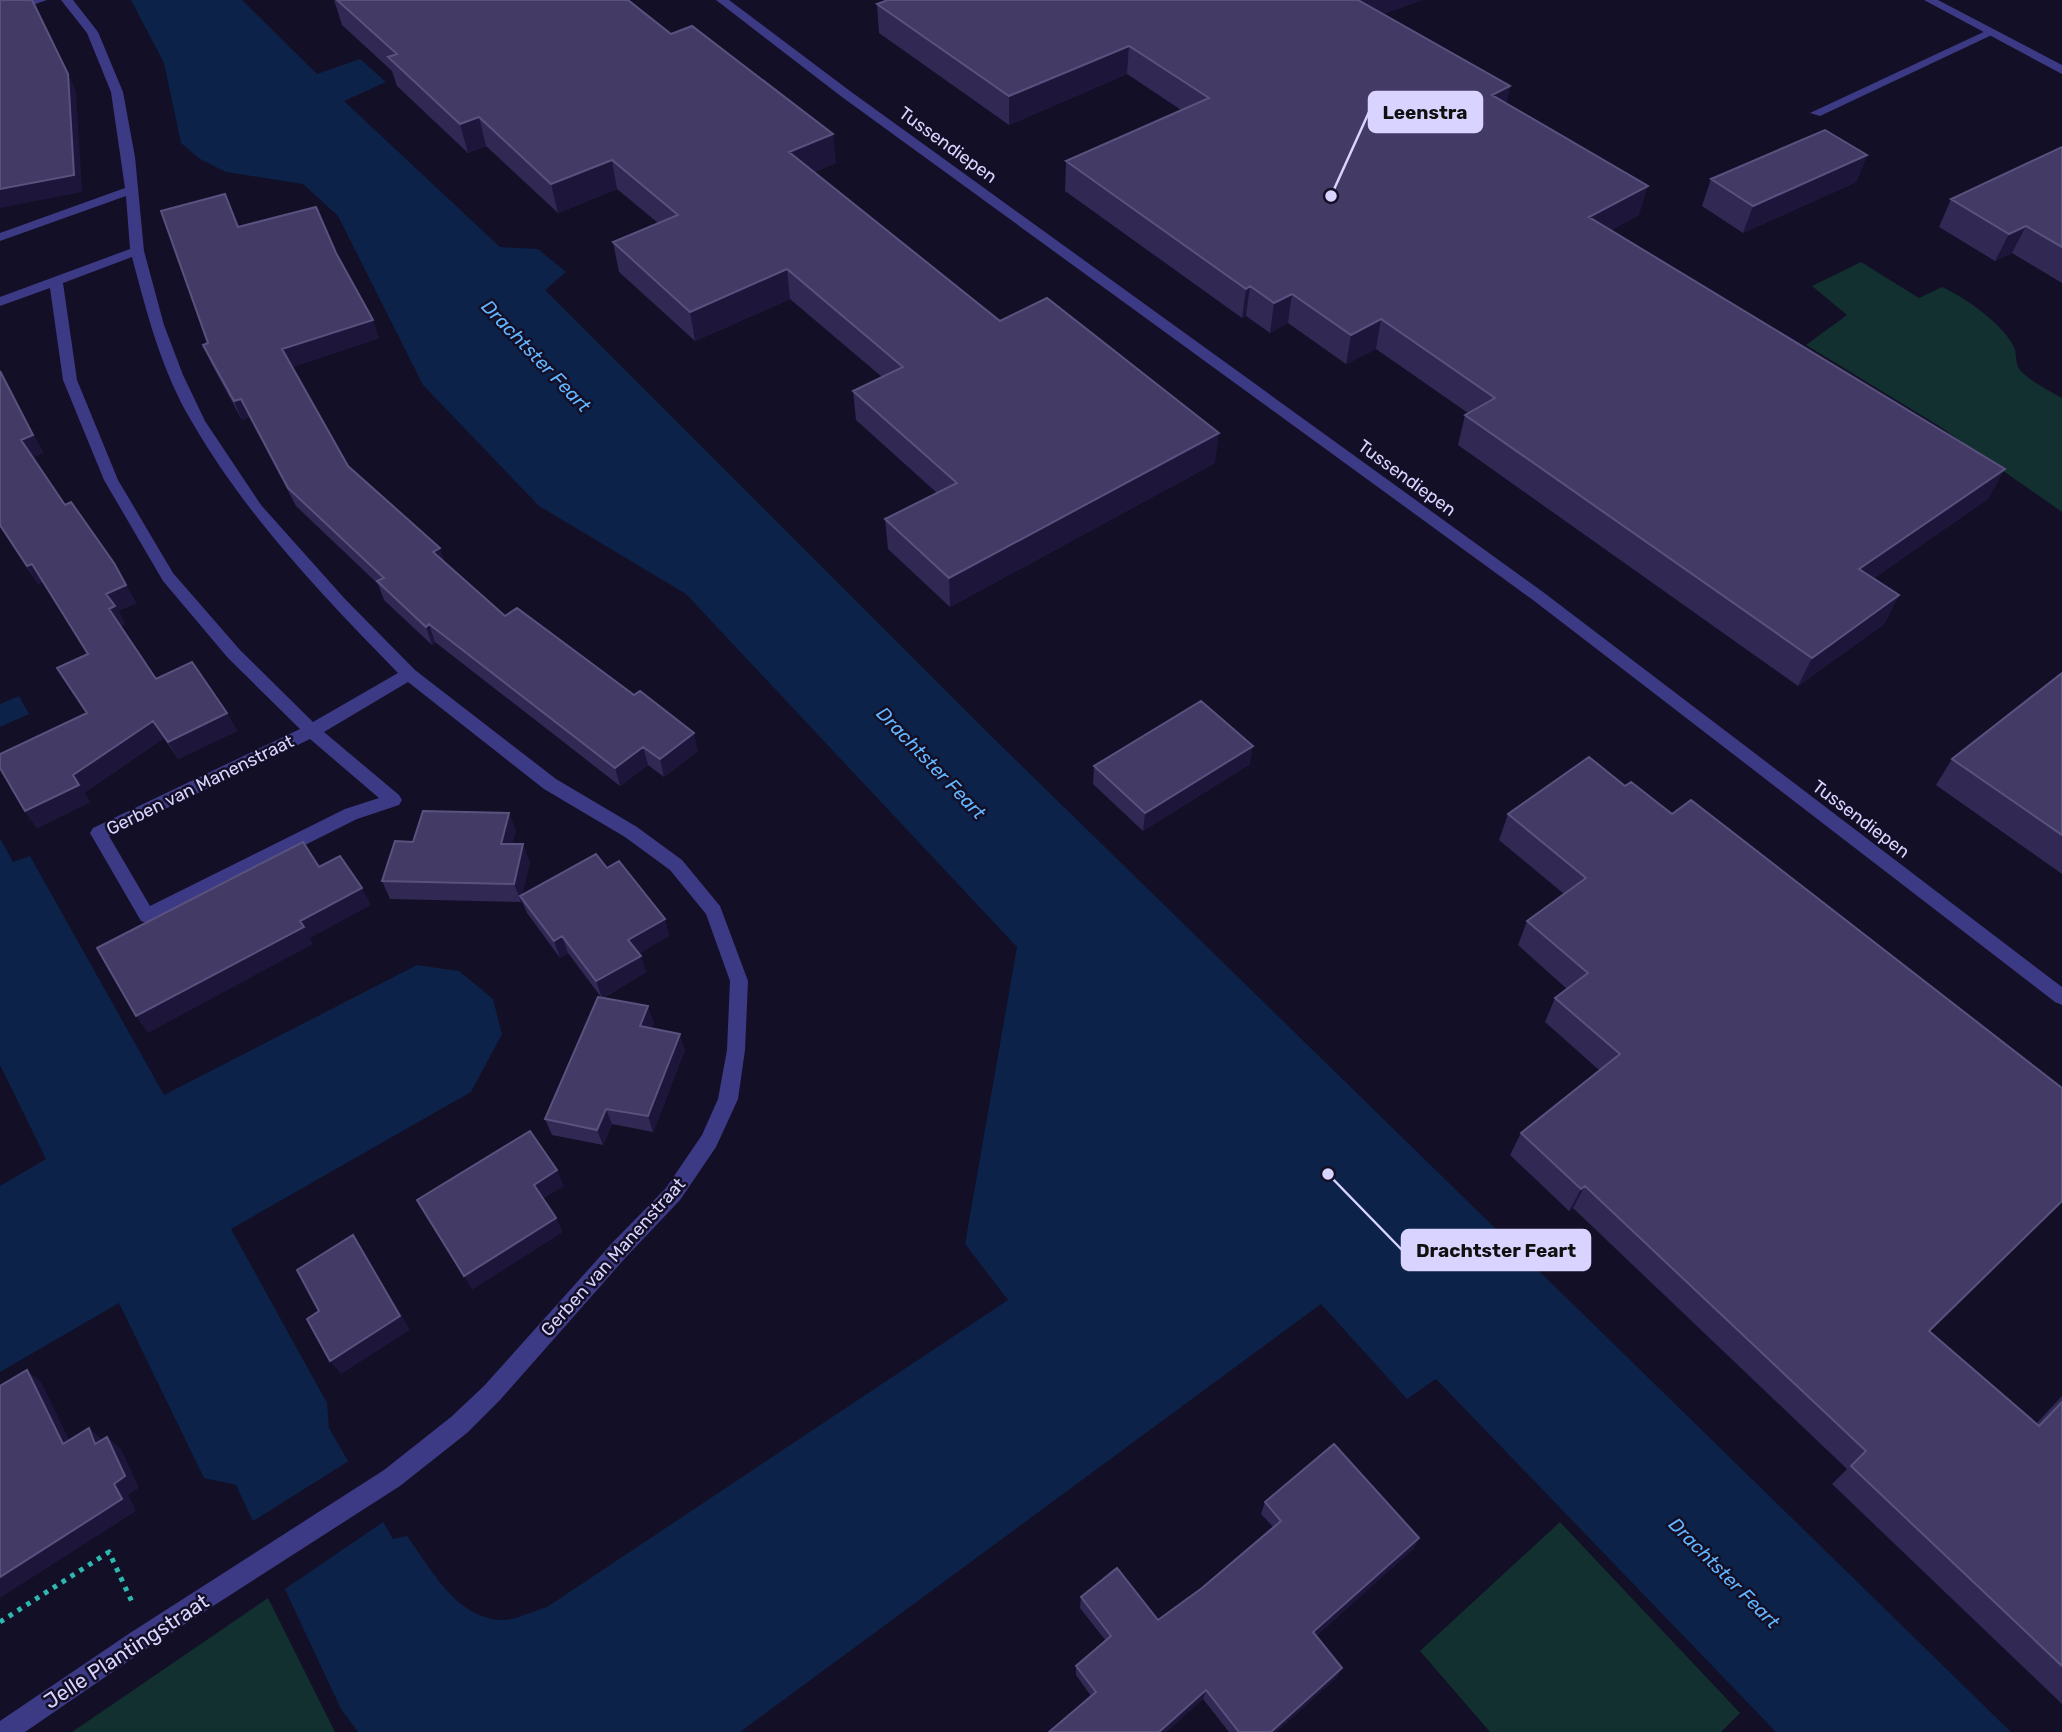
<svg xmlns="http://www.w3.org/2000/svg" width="2062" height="1732" font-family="Rubik,sans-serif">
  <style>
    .green { fill: #12302f }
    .water { fill: #0c2248 }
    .pier { fill: #130f26 }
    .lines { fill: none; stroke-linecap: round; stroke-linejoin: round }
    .path { stroke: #2fb8b0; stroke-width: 5; stroke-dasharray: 4.5 6; stroke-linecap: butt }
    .lane { fill: #3d3a85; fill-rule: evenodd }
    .street { fill: #3d3a85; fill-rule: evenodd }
    .wall { fill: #312854 }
    .shaded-wall { fill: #1d163a }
    .building { fill: #433a66; stroke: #5a527e; stroke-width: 2 }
    .labels { text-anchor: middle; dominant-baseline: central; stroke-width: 5; stroke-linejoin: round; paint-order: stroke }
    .street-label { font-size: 18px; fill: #d9d4ff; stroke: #130f26 }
    .water-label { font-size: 19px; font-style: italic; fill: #62b6ff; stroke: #130f26 }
    .near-street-label { font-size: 21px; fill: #d9d4ff; stroke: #130f26 }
    .leader { fill: none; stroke: #d9d4ff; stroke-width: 2.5 }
    .callout-dot { fill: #d9d4ff; stroke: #130f26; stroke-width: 2.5 }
    .callout { fill: #d9d4ff; stroke: #d9d4ff; stroke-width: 2.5 }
    .callout-label { font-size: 19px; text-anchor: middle; font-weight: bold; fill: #111 }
  </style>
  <rect width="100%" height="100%" fill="#130f26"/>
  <!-- green -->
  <path class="green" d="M 1861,262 L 1919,298 L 1942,287 C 1966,298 2000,322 2013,345 C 2017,351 2015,360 2018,367 C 2024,378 2051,392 2062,398 L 2062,512 L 1939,426 L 1806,345 L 1847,315 L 1812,286 Z
    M 1560,1522 L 1740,1713 L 1721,1732 L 1490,1732 L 1420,1651 Z
    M 268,1598 L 335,1732 L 72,1732 Z"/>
  <!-- water -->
  <path class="water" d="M 131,0 L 242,0 L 317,74 L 360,59 L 386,82 L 344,101 L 500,247 L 538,249 L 566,272 L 545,290 L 983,728 L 2011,1732 L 1776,1732 L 1436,1379 L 1407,1399 L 1321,1304 L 740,1732 L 358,1732 L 341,1709 L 236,1485 L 204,1478 L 119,1303 L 0,1372 L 0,1186 L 46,1159 L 0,1065 L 0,838 L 13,862 L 30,856 L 164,1095 L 417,965 L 459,971 L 493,999 L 502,1034 L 471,1092 L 231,1229 L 327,1403 L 329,1428 L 393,1539 L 407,1536 C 432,1570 457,1620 504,1620 C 517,1619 534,1611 547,1607 L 1008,1300 L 965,1244 L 1017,947 L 686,594 L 539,506 L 423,385 L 338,216 L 303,184 L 226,172 L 200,159 L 181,143 L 164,63 Z
    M 19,696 L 29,714 L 0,727 L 0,704 Z"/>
  <!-- pier -->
  <path class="pier" d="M 352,1459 L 386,1520 L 282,1591 L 250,1523 Z"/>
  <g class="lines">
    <!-- path -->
    <path class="path" d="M 0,1622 L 109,1552 L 132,1602"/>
    <!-- lane -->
    <path class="lane" d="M 1990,29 L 1996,32 L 1994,34 L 1820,116 L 1810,113 Z"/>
    <!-- street -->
    <path class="street" d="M 30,0 L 47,0 L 0,16 L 0,9 Z
      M 61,0 L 73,0 L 98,32 L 123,92 L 135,157 L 144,251 L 164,325 L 183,375 L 205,421 L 261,505 L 345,599 L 415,670 L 556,779 L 637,827 L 682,860 L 720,906 L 748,981 L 745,1050 L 738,1099 L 716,1147 L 680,1200 L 627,1256 L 500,1400 L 467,1433 L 400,1486 L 146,1649 L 25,1732 L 0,1732 L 0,1721 L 130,1633 L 384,1470 L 451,1417 L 484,1386 L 613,1242 L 666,1188 L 702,1135 L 718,1099 L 727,1050 L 730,981 L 706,914 L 670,870 L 625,837 L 544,789 L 408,682 L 324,732 L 399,795 L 402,800 L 399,805 L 357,819 L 153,921 L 147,923 L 141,921 L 90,833 L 93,828 L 300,729 L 228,658 L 163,581 L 104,480 L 63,380 L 50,288 L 0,306 L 0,297 L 130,249 L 126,196 L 0,241 L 0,233 L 125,188 L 111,92 L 87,33 ZM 132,257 C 147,314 162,372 192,422 C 247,517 322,595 398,673 L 313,722 L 240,650 L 173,573 L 118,480 L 77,380 L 63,283 ZM 310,739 L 379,798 L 345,809 L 150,906 L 109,836 Z
      M 716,0 L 729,0 L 850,91 L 1543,592 L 2062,987 L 2062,1005 L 2055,1002 L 1533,600 L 842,97 Z
      M 1924,0 L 1938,0 L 2062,65 L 2062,74 Z"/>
  </g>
  <!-- wall -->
  <path class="wall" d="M 334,0 L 628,0 L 836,163 L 814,172 L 1000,321 L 1215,463 L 950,607 L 888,549 L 885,519 L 937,493 L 856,420 L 853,391 L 882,377 L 790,299 L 695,341 L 619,272 L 613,242 L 658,223 L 617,189 L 558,213 L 486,146 L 468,153 L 397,86 L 392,71 L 342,25 Z
    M 888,0 L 1422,0 L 1383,14 L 1510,86 L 1506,104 L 1639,215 L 1611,230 L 1989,498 L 1874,578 L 1899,595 L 1884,624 L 1798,686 L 1458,445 L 1465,415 L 1468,413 L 1376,349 L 1346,364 L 1288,323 L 1270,333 L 1246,316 L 1242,318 L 1065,191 L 1066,161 L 1181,110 L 1127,74 L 1009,125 L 879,33 L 877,4 Z
    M 2062,147 L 2062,283 L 2012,253 L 1995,261 L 1939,227 L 1951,199 Z
    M 1867,155 L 1856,182 L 1743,233 L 1702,206 L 1711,179 Z
    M 238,227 L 336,253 L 379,338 L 292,367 L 348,466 L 445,562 L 505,616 L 698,751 L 664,777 L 648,765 L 620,786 L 435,642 L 432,645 L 384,600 L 378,584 L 296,506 L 249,417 L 242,420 L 211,363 L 203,345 L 208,343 Z
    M 0,370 L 43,453 L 33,457 L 65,505 L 114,563 L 136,603 L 118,611 L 125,624 L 121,626 L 156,679 L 227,713 L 237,731 L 178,759 L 164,738 L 84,793 L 90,802 L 37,828 L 25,811 L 86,714 L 88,654 L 43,582 L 38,584 L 0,527 Z
    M 2062,673 L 2062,874 L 1936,785 L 1952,759 Z
    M 1589,757 L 1929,1331 L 2036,1424 L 2062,1396 L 2062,1704 L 1832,1484 L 1847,1469 L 1573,1208 L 1569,1211 L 1510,1155 L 1521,1133 L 1599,1070 L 1545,1022 L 1555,998 L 1567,989 L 1518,945 L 1527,921 L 1564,894 L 1499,840 L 1508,814 Z
    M 1250,764 L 1143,831 L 1093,784 L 1094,766 Z
    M 516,830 L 512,844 L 530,862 L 522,895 L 607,868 L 665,919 L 669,936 L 639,953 L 646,972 L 603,998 L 654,1023 L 651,1028 L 685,1050 L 653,1132 L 612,1124 L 603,1145 L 552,1135 L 545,1119 L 601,997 L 568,953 L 560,958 L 527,913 L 521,899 L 521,902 L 390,899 L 382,881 L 413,842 Z
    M 1265,1502 L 1419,1538 L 1413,1549 L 1316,1636 L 1337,1677 L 1276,1732 L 1229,1732 L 1203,1699 L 1166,1732 L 1049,1732 L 1091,1696 L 1076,1675 L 1076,1666 L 1106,1641 L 1080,1608 L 1081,1597 L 1158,1620 L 1202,1588 L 1274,1528 L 1261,1514 Z"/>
  <!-- shaded-wall -->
  <path class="shaded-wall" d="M 1354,0 L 1422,0 L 1350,26 Z
    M 1129,46 L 1127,74 L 1009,125 L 1009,96 Z
    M 68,74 L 76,91 L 82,192 L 0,208 L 0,189 Z
    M 1510,86 L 1504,115 L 1492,95 Z
    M 479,117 L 486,146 L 468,153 L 460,124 Z
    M 833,134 L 836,163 L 793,181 L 789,152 Z
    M 1867,155 L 1856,182 L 1743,233 L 1753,206 Z
    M 612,160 L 617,189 L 558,213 L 551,184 Z
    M 1648,186 L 1639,215 L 1581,246 L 1589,217 Z
    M 2026,226 L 2012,253 L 1995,261 L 2009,234 Z
    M 787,269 L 790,299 L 695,341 L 690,312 Z
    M 1250,286 L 1246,316 L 1242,318 L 1246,289 Z
    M 1292,294 L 1288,323 L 1270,333 L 1274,303 Z
    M 1381,319 L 1376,349 L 1346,364 L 1351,335 Z
    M 373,320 L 379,338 L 289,368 L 282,349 Z
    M 0,370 L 43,453 L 31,458 L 21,440 Z
    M 241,399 L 249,417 L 242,420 L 234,401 Z
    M 1219,433 L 1215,463 L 950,607 L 949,578 Z
    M 2005,469 L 1989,498 L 1845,598 L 1859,569 Z
    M 440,548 L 446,566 L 433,552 Z
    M 32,564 L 43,582 L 38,584 L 27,566 Z
    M 126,585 L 136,603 L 118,611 L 125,624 L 119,627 L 109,609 L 106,594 Z
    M 1899,595 L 1884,624 L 1798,686 L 1812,658 Z
    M 429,624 L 435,642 L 432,645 L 426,627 Z
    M 227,713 L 237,731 L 178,759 L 168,742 Z
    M 153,721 L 164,738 L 84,793 L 90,802 L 37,828 L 25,811 L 73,775 Z
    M 694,733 L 698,751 L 664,777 L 660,759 Z
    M 1253,746 L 1250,764 L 1143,831 L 1145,813 Z
    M 643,747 L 648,765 L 620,786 L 615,768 Z
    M 509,813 L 516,830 L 508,861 L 501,844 Z
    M 523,844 L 530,862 L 521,902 L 514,884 Z
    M 362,888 L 371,905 L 310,938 L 313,944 L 148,1033 L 136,1016 L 300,921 Z
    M 665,919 L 669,936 L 634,957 L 628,940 Z
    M 562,936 L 568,953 L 560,958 L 554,941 Z
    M 641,956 L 646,972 L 602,998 L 596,981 Z
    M 648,1006 L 654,1023 L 645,1043 L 640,1026 Z
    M 680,1034 L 685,1050 L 653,1132 L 648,1116 Z
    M 606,1109 L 612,1124 L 603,1145 L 597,1130 Z
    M 557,1170 L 564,1186 L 541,1200 L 534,1185 Z
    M 1585,1186 L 1573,1208 L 1569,1211 L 1581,1189 Z
    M 556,1218 L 563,1232 L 472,1290 L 464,1276 Z
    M 353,1235 L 363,1250 L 410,1330 L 341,1374 L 330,1361 Z
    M 27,1370 L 41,1382 L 77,1456 L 63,1444 Z
    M 89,1428 L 103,1440 L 95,1444 Z
    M 107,1437 L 121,1449 L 139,1488 L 128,1495 L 136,1511 L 0,1598 L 0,1577 L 114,1484 Z
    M 1419,1538 L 1413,1549 L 1309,1642 L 1313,1632 Z
    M 1342,1668 L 1337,1677 L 1276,1732 L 1271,1732 Z
    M 1206,1690 L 1203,1699 L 1166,1732 L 1159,1732 Z"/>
  <!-- building -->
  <path class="building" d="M 0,0 L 32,0 L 68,74 L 74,175 L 0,189 Z
    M 337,0 L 628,0 L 671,34 L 692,26 L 833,134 L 789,152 L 1000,321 L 1047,298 L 1219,433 L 949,578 L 885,519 L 957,483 L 853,391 L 903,367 L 787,269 L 690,312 L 613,242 L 678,215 L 612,160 L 551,184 L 479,117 L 460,124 L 388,57 L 397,54 Z
    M 888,0 L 1358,0 L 1510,86 L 1492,95 L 1648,186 L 1589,217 L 2005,469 L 1859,569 L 1899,595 L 1812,658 L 1465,415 L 1495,398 L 1381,319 L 1351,335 L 1292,294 L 1274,303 L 1250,286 L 1246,289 L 1066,161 L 1209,98 L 1129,46 L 1009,96 L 877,4 Z
    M 1825,130 L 1867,155 L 1753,206 L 1711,179 Z
    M 2062,147 L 2062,247 L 2026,226 L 2009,234 L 1951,199 Z
    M 225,194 L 238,227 L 316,207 L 336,253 L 373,320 L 282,349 L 348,466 L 440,548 L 433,552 L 505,616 L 517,608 L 634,695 L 640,691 L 694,733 L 660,759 L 643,747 L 615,768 L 429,624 L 426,627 L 377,581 L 384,578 L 288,488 L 241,399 L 234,401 L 203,345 L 208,343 L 161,211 Z
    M 0,371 L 33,435 L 21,440 L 65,505 L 71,502 L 114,563 L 126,585 L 106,594 L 115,606 L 109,609 L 156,679 L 192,662 L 227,713 L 168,742 L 153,721 L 73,775 L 79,785 L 25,811 L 0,768 L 0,754 L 87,713 L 57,668 L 88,654 L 32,564 L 27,566 L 0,525 Z
    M 2062,673 L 2062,835 L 1952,759 Z
    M 1201,701 L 1253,746 L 1145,813 L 1094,766 Z
    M 1589,757 L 1625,786 L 1631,782 L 1672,814 L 1691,800 L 2062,1088 L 2062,1201 L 1929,1331 L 2039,1426 L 2062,1402 L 2062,1666 L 1851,1466 L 1866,1451 L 1585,1186 L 1581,1189 L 1521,1133 L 1620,1054 L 1555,998 L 1588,973 L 1527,921 L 1586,878 L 1508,814 Z
    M 423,811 L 509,813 L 501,844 L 523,844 L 514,884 L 382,881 L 395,841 L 413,842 Z
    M 303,842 L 319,867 L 340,856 L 362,888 L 300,921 L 304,927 L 136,1016 L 97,948 Z
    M 596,854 L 607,868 L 619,861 L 665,919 L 628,940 L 641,956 L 596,981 L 562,936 L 554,941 L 520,896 Z
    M 598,997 L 648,1006 L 640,1026 L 680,1034 L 648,1116 L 606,1109 L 597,1130 L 545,1119 Z
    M 530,1131 L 557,1170 L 534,1185 L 556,1218 L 464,1276 L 417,1200 Z
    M 353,1235 L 400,1316 L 330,1361 L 307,1319 L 319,1311 L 297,1270 Z
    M 27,1370 L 63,1444 L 89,1428 L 95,1444 L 107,1437 L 125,1476 L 114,1484 L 122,1499 L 0,1577 L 0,1386 Z
    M 1334,1444 L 1419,1538 L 1313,1632 L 1342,1668 L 1271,1732 L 1239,1732 L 1206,1690 L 1159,1732 L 1049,1732 L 1096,1692 L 1076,1666 L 1111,1636 L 1081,1597 L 1117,1568 L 1158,1620 L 1202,1588 L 1281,1521 L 1265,1502 Z"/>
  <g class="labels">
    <!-- street labels -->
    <g class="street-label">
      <text transform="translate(948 145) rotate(36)">Tussendiepen</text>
      <text transform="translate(1407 478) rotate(36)">Tussendiepen</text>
      <text transform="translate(200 785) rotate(-26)">Gerben van Manenstraat</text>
      <text transform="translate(1861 819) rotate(37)">Tussendiepen</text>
      <text transform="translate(613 1257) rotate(-48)">Gerben van Manenstraat</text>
    </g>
    <!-- water labels -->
    <g class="water-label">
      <text transform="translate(536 356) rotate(46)">Drachtster Feart</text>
      <text transform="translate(931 763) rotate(46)">Drachtster Feart</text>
      <text transform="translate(1724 1573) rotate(45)">Drachtster Feart</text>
    </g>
    <!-- near-street labels -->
    <g class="near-street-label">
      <text transform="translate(126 1651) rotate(-33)">Jelle Plantingstraat</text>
    </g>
  </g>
  <!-- callouts -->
  <path class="leader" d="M1331 196L1369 112M1328 1174L1402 1250"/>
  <g class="callout-dot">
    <circle cx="1331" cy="196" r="7"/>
    <circle cx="1328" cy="1174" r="7"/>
  </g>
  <g class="callout">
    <rect x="1369" y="92" width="113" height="40" rx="7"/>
    <rect x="1402" y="1230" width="188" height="40" rx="7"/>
  </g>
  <g class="callout-label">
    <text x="1425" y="119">Leenstra</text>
    <text x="1496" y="1257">Drachtster Feart</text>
  </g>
</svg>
